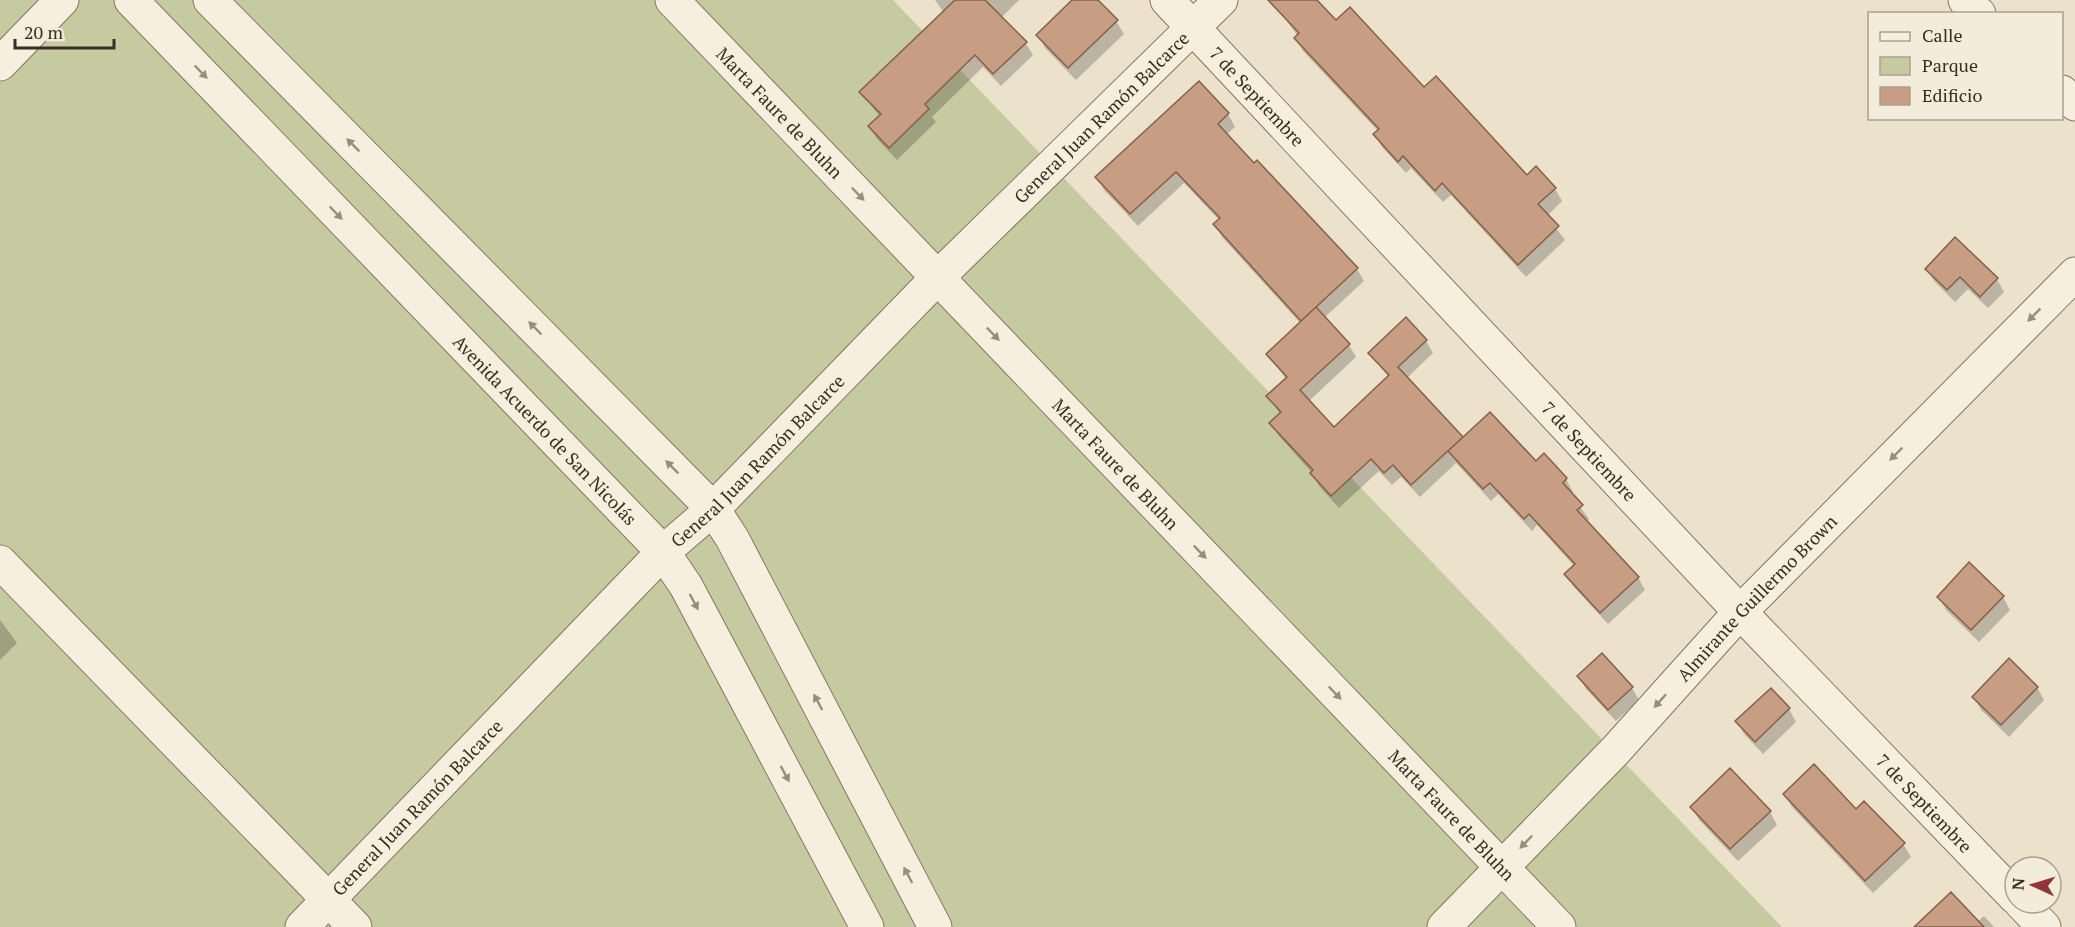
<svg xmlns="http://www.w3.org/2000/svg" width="2075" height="927" font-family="'PT Serif',serif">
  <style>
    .green { fill: #c6caa0 }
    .shadow { fill: #0003 }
    .building { fill: #c79e84; stroke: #855f48; stroke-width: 1.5 }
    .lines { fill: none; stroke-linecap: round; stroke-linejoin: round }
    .minor-casing { stroke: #887460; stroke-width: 35 }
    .minor { stroke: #f7efde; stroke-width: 33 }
    .oneway { fill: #988e80 }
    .labels { text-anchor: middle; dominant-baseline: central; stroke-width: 5; stroke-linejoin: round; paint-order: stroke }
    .street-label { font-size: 18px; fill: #3a2d23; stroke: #f4ecdb }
  </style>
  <rect width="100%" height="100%" fill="#ece1cb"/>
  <!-- green -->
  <path class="green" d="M 0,0 L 893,0 L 1782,927 L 0,927 Z"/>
  <!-- shadow -->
  <path class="shadow" d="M 935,0 L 1019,0 L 1001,18 L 1025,42 L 1033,55 L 1001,86 L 983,67 L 932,117 L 936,122 L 897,160 L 877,139 L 870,127 L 880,117 L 861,92 L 944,13 Z
    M 1074,0 L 1096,0 L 1116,21 L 1124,34 L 1076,80 L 1045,48 L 1038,35 Z
    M 1286,0 L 1315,0 L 1336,22 L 1424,89 L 1527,177 L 1555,189 L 1562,201 L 1547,216 L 1565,240 L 1526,277 L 1451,195 L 1443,202 L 1411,168 L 1406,173 L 1382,147 L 1375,134 L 1378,131 L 1303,51 L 1296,38 L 1298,36 L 1277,8 Z
    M 1199,83 L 1228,114 L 1235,127 L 1226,135 L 1357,269 L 1364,281 L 1324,318 L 1349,345 L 1356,357 L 1308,402 L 1334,429 L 1389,378 L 1370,353 L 1426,341 L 1433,353 L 1407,378 L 1462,440 L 1536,464 L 1544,456 L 1566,479 L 1573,492 L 1571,494 L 1589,519 L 1586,522 L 1638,577 L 1645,590 L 1608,624 L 1573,586 L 1566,574 L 1574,566 L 1537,525 L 1532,531 L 1498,494 L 1491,501 L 1456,463 L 1420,497 L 1401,477 L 1392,485 L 1379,471 L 1339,508 L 1319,486 L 1312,473 L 1279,436 L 1271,423 L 1280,414 L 1268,396 L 1286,379 L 1268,354 L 1301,324 L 1222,237 L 1215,225 L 1219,220 L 1184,183 L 1138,226 L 1104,190 L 1097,177 Z
    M 1927,269 L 1997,279 L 2004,292 L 1988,308 L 1968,289 L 1955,302 L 1934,281 Z
    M 1939,597 L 2003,597 L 2010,610 L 1979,642 L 1946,610 Z
    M 0,620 L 17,643 L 0,660 Z
    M 1579,677 L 1632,688 L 1639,700 L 1616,721 L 1586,689 Z
    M 2037,687 L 2044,700 L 2009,737 L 1981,710 L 1974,697 Z
    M 1789,709 L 1796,722 L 1763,754 L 1744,734 L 1737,722 Z
    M 1785,795 L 1856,811 L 1903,844 L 1911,857 L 1873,893 L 1792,807 Z
    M 1692,807 L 1770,812 L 1777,825 L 1738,861 L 1699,820 Z
    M 1984,916 L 1994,927 L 1916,927 L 1977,922 Z"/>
  <!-- building -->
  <path class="building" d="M 955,0 L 985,0 L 1027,42 L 993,74 L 975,55 L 925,104 L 929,109 L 889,148 L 868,126 L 881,114 L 859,92 Z
    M 1072,0 L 1098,0 L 1118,20 L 1068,68 L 1036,35 Z
    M 1268,0 L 1317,0 L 1336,20 L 1350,7 L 1424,87 L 1436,76 L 1527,175 L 1536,166 L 1556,188 L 1538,204 L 1559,226 L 1518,265 L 1442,183 L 1435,191 L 1403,156 L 1398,162 L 1373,134 L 1379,129 L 1294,38 L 1299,33 Z
    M 1199,81 L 1229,113 L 1218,124 L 1254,163 L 1257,160 L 1358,268 L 1301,321 L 1213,224 L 1220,218 L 1176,172 L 1130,214 L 1095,177 Z
    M 1955,237 L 1998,278 L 1980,297 L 1960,277 L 1947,290 L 1925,269 Z
    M 1316,307 L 1350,344 L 1300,390 L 1334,427 L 1389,375 L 1368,353 L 1406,317 L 1427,340 L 1398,367 L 1463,437 L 1411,485 L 1393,465 L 1384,473 L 1371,459 L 1331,496 L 1310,473 L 1313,470 L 1269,423 L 1281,412 L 1266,396 L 1287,377 L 1266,354 Z
    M 1490,412 L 1536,461 L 1544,453 L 1567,478 L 1563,483 L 1583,505 L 1577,510 L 1639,577 L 1600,613 L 1564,574 L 1575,564 L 1529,514 L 1524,519 L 1490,483 L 1483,489 L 1448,451 Z
    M 1969,562 L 2004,596 L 1971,630 L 1937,597 Z
    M 1602,653 L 1633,687 L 1608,710 L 1577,676 Z
    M 2009,658 L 2038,687 L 2001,725 L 1972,697 Z
    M 1771,688 L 1790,708 L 1755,742 L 1735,721 Z
    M 1814,764 L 1856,809 L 1864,801 L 1905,843 L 1865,881 L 1783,794 Z
    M 1730,768 L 1771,811 L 1730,849 L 1690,807 Z
    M 1951,892 L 1984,927 L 1914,927 Z"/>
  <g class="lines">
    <defs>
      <g id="minor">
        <path id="s1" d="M 131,0 L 663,552 L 686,586 L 867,927"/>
        <path d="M 210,0 L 713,509 L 732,538 L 935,927"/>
        <path id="s2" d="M 672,0 L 1559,927"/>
        <path id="s3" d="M 1167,0 L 1740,612 L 2015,897"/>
        <path d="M 1965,0 L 1979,14"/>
        <path d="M 0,64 L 62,0"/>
        <path d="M 2062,92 L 2075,104"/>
        <path d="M 0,562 L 355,927"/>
        <path d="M 2021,903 L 2044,927"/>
        <path id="s4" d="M 302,927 L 663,552 L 713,509 L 938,277 L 1221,0"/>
        <path id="s5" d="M 1444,927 L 1615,751 L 1740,612 L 2075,274"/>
      </g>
    </defs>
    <!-- minor casing -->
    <use href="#minor" class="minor-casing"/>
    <!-- minor -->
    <use href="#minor" class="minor"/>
  </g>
  <!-- one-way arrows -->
  <defs><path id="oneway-solid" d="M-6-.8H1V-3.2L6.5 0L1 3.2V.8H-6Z" transform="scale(1.5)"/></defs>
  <g class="oneway">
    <use href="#oneway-solid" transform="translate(201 72) rotate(46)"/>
    <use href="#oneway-solid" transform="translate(353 145) rotate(-135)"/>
    <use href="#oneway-solid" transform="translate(858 194) rotate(46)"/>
    <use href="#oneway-solid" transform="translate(336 213) rotate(46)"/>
    <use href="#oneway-solid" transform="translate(2034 315) rotate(135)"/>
    <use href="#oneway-solid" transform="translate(535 328) rotate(-135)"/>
    <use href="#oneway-solid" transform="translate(993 334) rotate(46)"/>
    <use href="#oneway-solid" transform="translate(1896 454) rotate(135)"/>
    <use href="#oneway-solid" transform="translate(672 467) rotate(-135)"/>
    <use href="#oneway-solid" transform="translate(1200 552) rotate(46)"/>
    <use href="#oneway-solid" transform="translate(694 602) rotate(62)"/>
    <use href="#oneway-solid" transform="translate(1335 693) rotate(46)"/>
    <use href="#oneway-solid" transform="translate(1660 701) rotate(132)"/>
    <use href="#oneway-solid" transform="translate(818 702) rotate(-118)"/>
    <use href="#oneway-solid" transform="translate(785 774) rotate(62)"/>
    <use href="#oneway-solid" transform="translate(1526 842) rotate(134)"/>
    <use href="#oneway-solid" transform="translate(908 875) rotate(-118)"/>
  </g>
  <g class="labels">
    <!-- street labels -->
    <g class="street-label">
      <text stroke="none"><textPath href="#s3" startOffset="132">7 de Septiembre</textPath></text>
      <text stroke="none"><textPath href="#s2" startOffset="156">Marta Faure de Bluhn</textPath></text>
      <text stroke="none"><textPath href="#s4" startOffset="1138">General Juan Ramón Balcarce</textPath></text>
      <text stroke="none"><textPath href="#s1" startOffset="597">Avenida Acuerdo de San Nicolás</textPath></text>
      <text stroke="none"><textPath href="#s3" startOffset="618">7 de Septiembre</textPath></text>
      <text stroke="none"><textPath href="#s4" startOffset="652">General Juan Ramón Balcarce</textPath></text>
      <text stroke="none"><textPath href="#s2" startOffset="642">Marta Faure de Bluhn</textPath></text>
      <text stroke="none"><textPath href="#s5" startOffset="454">Almirante Guillermo Brown</textPath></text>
      <text stroke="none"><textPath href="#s3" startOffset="1104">7 de Septiembre</textPath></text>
      <text stroke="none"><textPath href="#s4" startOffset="166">General Juan Ramón Balcarce</textPath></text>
      <text stroke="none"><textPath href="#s2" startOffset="1128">Marta Faure de Bluhn</textPath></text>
    </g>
  </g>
  <!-- legend -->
  <rect x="1868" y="12" width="195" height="108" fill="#f4ecdb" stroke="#aaa091" stroke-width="1.5"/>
  <rect x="1880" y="32" width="30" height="9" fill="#f7efde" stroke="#aaa091" stroke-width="1.5"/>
  <text x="1922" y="42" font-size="18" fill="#3a2d23">Calle</text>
  <rect x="1880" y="57" width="30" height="18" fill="#c6caa0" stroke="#aaa091" stroke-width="1.5"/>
  <text x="1922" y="72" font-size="18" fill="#3a2d23">Parque</text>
  <rect x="1880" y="87" width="30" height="18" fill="#c79e84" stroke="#aaa091" stroke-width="1.5"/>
  <text x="1922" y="102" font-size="18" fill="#3a2d23">Edificio</text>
  <!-- north arrow -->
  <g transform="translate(2033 885) rotate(274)"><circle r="28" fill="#f4ecdb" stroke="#aaa091" stroke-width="1.5"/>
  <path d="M0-4.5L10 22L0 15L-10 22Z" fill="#923538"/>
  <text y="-9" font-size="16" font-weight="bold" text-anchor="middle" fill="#3a2d23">N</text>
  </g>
  <!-- scale -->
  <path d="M15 39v9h99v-9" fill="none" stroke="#3a2d23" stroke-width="3"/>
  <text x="24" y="39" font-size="18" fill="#3a2d23" stroke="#f4ecdb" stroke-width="4.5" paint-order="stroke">20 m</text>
</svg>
